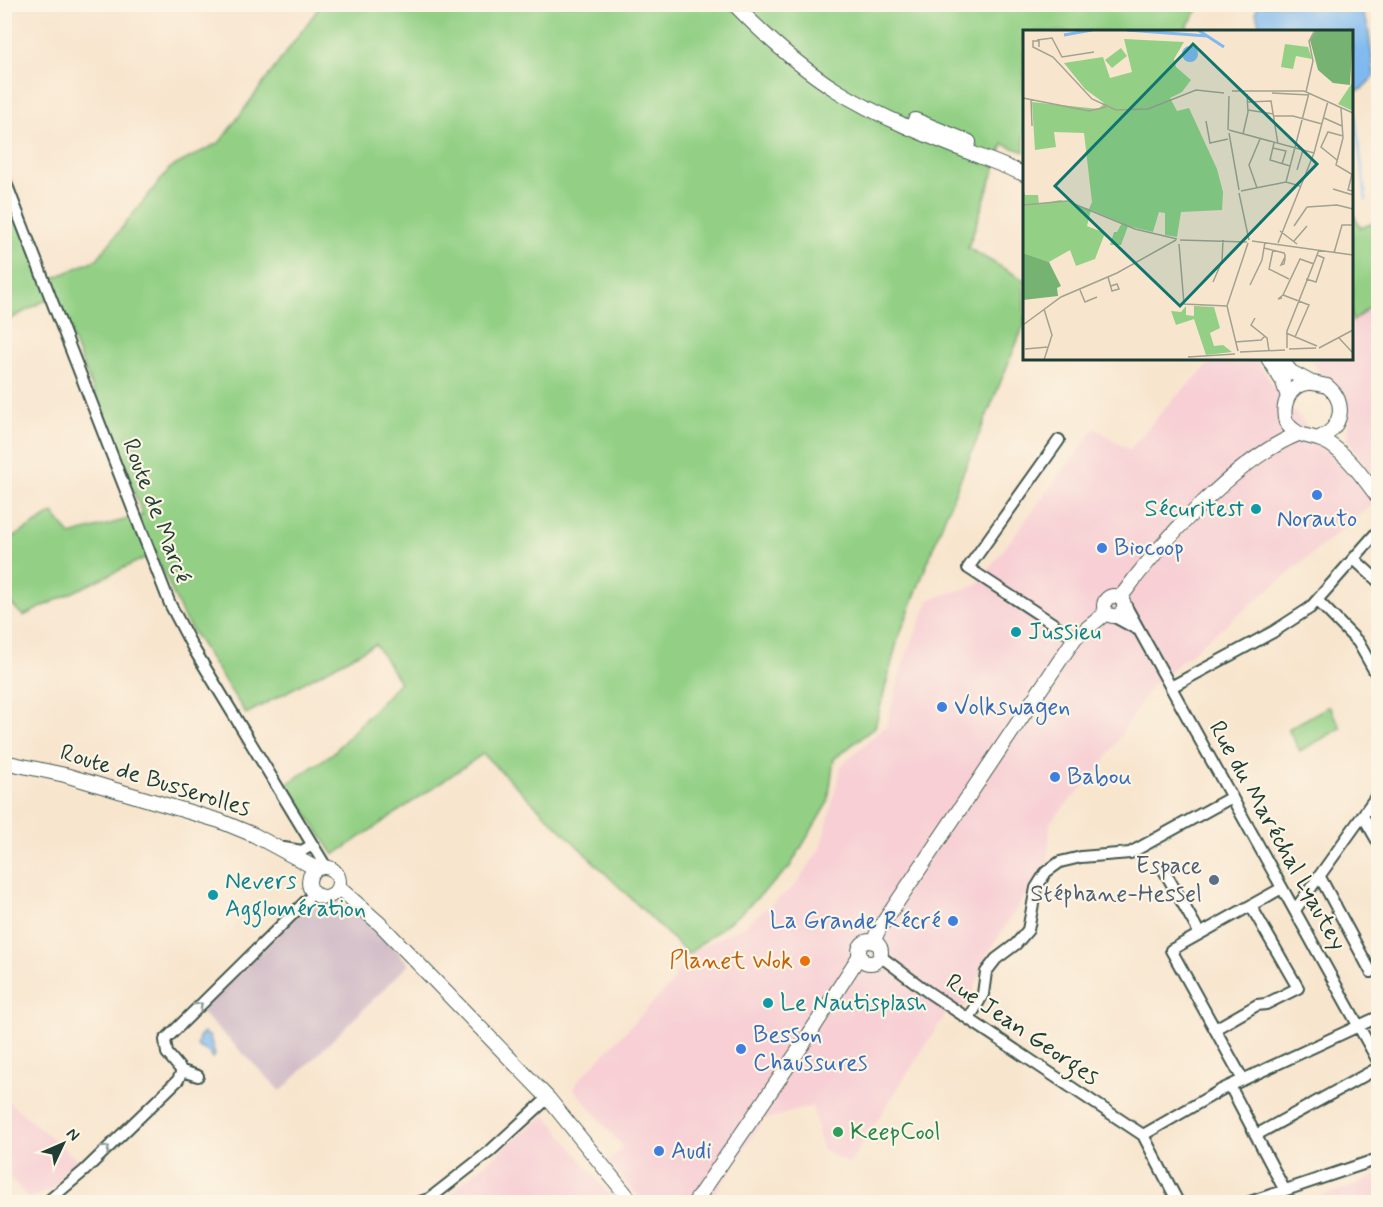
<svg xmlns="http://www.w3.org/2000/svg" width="1383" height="1207" font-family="Mynerve,sans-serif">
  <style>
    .built { fill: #f7cfd4 }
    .industrial { fill: #d2bdc8 }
    .green { fill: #93d085; stroke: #59865c; stroke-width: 1.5 }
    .water { fill: #7fb9f0; stroke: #4f7b92; stroke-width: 1.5 }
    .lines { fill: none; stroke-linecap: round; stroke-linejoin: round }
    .stream { stroke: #7fb9f0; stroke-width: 2 }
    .minor-casing { stroke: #40564b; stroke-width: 14 }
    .major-casing { stroke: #40564b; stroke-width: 16 }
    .minor { stroke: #fff; stroke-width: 10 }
    .major { stroke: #fff; stroke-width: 14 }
    .oneway { stroke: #8f9e9a }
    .shop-dot { fill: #3f7fe0; stroke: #fcf5e5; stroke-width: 2 }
    .culture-dot { fill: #0f9aa8; stroke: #fcf5e5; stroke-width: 2 }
    .service-dot { fill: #5c6f8a; stroke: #fcf5e5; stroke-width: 2 }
    .food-dot { fill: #e8710a; stroke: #fcf5e5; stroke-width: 2 }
    .leisure-dot { fill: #2e9e5b; stroke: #fcf5e5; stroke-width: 2 }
    .labels { text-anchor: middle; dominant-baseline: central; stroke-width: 4.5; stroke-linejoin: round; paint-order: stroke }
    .culture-label { font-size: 24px; fill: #0d838f; stroke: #fcf5e5; text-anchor: start }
    .street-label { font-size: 24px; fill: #1f3d34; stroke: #fcf5e5 }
    .shop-label { font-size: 24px; fill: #366cbe; stroke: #fcf5e5; text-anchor: start }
    .service-label { font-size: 24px; fill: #4e5e75; stroke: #fcf5e5; text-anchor: end }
    .food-label { font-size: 24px; fill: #c56008; stroke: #fcf5e5; text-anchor: end }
    .leisure-label { font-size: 24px; fill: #27864d; stroke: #fcf5e5; text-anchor: start }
    .inset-river { fill: none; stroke: #7fb9f0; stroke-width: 3 }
    .inset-road { fill: none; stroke: #a1a290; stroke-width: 1.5 }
    .view { fill: #0f766e; fill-opacity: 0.15; stroke: #0f766e; stroke-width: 3 }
    .inset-edge { fill: none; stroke: #1f3d34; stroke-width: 3 }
  </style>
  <rect width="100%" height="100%" fill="#fcf5e5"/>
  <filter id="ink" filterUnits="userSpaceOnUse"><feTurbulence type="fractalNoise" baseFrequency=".0167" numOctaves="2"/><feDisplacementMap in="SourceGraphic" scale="12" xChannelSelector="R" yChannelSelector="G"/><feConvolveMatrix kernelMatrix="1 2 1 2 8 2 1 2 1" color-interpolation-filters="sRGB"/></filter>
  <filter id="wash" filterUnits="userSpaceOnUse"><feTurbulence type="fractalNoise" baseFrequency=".008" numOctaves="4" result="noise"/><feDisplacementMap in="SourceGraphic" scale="24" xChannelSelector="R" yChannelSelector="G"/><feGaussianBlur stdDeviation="1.35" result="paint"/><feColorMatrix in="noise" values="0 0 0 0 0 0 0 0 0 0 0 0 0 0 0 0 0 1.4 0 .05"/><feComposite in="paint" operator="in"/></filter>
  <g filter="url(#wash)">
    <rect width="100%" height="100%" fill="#f8e5ce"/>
    <!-- built -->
    <path class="built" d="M 1378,300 L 1378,488 L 1347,437 L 1349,409 L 1310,359 L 1352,358 L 1352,322 Z
      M 1215,359 L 1256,359 L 1276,390 L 1324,446 L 1378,492 L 1378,500 L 1151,686 L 1099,770 L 1050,822 L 1048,861 L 991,948 L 967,1005 L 945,1015 L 849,1164 L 822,1149 L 812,1106 L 763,1120 L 709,1202 L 643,1202 L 608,1162 L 623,1147 L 574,1089 L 579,1080 L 670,985 L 688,954 L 744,926 L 796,885 L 822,846 L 841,766 L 886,726 L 906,655 L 930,599 L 977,585 L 1095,428 L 1129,450 L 1166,407 Z
      M 4,1098 L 78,1160 L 61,1174 L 64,1178 L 51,1190 L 28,1199 L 5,1172 Z
      M 545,1114 L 616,1202 L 430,1202 L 446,1197 Z
      M 1378,1174 L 1378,1202 L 1304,1202 L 1348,1188 Z"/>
    <!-- industrial -->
    <path class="industrial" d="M 318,900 L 337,902 L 368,920 L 409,964 L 281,1091 L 200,1011 L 309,903 Z"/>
    <!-- green -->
    <path class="green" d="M 321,5 L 1201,5 L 1187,26 L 1188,31 L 1024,32 L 1024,152 L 1003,144 L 968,248 L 1024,280 L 1024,325 L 945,517 L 897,642 L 875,727 L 834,759 L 828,802 L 789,868 L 742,912 L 688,954 L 483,754 L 334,855 L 287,784 L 333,753 L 400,682 L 375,644 L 246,714 L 184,618 L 155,553 L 23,616 L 5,597 L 5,542 L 53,513 L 70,535 L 143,515 L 55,295 L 5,322 L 4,165 L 52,279 L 97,259 L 170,168 L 220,142 Z
      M 1352,212 L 1361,228 L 1378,221 L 1378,300 L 1352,322 Z
      M 1329,706 L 1341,728 L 1300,751 L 1288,729 Z"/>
    <!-- water -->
    <path class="water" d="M 1257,5 L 1359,5 L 1368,26 L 1374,76 L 1362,89 L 1352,92 L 1352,32 L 1261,31 L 1256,13 Z
      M 204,1033 L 210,1037 L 215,1055 L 212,1058 L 208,1052 L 197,1046 L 199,1037 Z"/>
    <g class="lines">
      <!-- stream -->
      <path class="stream" d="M 1352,92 L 1366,200"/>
    </g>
  </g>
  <g filter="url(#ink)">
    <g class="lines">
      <defs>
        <path id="minor" d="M 4,178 L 170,604 L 192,646 L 326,867
          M 1059,440 L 968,568 L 1075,638
          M 1354,559 L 1378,581
          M 1123,601 L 1378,1061
          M 1318,601 L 1358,642 L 1378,677
          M 1113,616 L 1137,629
          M 1171,687 L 1273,632 L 1310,608 L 1378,531
          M 1363,816 L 1378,842
          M 284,848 L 302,851 L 312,845
          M 1165,872 L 1200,934
          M 1320,877 L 1371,972
          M 1295,910 L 1378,794
          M 880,956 L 928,992 L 1143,1135
          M 969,1019 L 983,994 L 986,972 L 996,959 L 1016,944 L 1028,930 L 1036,888 L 1046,872 L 1060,862 L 1081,857 L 1130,853 L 1232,797
          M 1215,1029 L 1257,1005 L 1266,1004 L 1298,988 L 1251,906
          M 182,1071 L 198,1076
          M 1243,1080 L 1171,950 L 1282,888
          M 1230,1086 L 1284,1189
          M 1143,1135 L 1221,1090 L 1378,1017
          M 1143,1135 L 1178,1202
          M 1256,1135 L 1378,1068
          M 47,1202 L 84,1171 L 178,1080 L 182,1071 L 167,1053 L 165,1040 L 307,900
          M 420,1202 L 429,1199 L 489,1152 L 548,1098
          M 1250,1202 L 1378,1159"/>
        <path id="major" d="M 734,4 C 765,36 798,66 836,90 C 894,126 961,148 1024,174
          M 915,120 L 969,142
          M 1268,358 L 1283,382 L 1288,397
          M 1280,358 L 1291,372 L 1310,382
          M 1319,438 C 1342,429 1348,402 1327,386 C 1321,385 1313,382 1307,383 C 1289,385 1281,406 1286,422 C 1298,440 1315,434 1331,445 C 1351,459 1364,479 1378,497
          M1104 606a10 10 0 1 1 20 0a10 10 0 1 1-20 0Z
          M 1120,598 C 1159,544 1236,459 1298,434
          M 4,762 L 65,775 L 220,821 L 254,835 L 317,869
          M309 882a15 15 0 1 1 30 0a15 15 0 1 1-30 0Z
          M 338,887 L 380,924 L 548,1098 L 632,1202
          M859 952a11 11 0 1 1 22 0a11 11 0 1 1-22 0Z
          M 873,942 L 879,929 L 1075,638 L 1106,613
          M 695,1202 L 805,1041 L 860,955"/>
      </defs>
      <!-- minor casing -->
      <use href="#minor" class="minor-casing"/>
      <!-- major casing -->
      <use href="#major" class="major-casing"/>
      <!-- minor -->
      <use href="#minor" class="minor"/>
      <!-- major -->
      <use href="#major" class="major"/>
    </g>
    <!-- one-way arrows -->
    <defs><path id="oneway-chevron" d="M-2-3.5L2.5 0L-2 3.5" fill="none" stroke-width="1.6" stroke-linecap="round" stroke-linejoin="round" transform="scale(1.5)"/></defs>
    <g class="oneway">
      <use href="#oneway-chevron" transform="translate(199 1006) rotate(-44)"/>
      <use href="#oneway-chevron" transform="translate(106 1149) rotate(-44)"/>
    </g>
  </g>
  <!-- markers -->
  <g class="shop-dot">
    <circle cx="1317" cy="495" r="6"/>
    <circle cx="1102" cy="548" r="6"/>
    <circle cx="942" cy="707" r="6"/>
    <circle cx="1055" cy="777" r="6"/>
    <circle cx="953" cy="921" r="6"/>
    <circle cx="741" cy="1049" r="6"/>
    <circle cx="659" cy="1151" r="6"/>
  </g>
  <g class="culture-dot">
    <circle cx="1256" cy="509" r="6"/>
    <circle cx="1016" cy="632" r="6"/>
    <circle cx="213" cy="895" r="6"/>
    <circle cx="768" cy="1003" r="6"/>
  </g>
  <circle class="service-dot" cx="1214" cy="880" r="6"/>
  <circle class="food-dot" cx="805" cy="961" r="6"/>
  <circle class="leisure-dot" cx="838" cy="1132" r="6"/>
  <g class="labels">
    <!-- culture labels -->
    <g class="culture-label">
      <text x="1244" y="509" text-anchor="end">Sécuritest</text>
      <text x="1028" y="632">Jussieu</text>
      <text x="225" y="881">Nevers<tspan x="225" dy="28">Agglomération</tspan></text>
      <text x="780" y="1003">Le Nautisplash</text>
    </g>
    <!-- street labels -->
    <g class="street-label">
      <text transform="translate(156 511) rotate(69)">Route de Marcé</text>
      <text transform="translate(155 781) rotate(17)">Route de Busserolles</text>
      <text transform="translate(1277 836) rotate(61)">Rue du Maréchal Lyautey</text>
      <text transform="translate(1022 1030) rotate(34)">Rue Jean Georges</text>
    </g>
    <!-- shop labels -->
    <g class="shop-label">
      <text x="1317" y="519" text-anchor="middle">Norauto</text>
      <text x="1114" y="548">Biocoop</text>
      <text x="954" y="707">Volkswagen</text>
      <text x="1067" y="777">Babou</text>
      <text x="941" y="921" text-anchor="end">La Grande Récré</text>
      <text x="753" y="1035">Besson<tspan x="753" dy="28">Chaussures</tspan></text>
      <text x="671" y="1151">Audi</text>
    </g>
    <!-- service labels -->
    <g class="service-label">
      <text x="1202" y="866">Espace<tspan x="1202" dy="28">Stéphane-Hessel</tspan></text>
    </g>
    <!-- food labels -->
    <g class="food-label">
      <text x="793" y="961">Planet Wok</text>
    </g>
    <!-- leisure labels -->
    <g class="leisure-label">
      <text x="850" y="1132">KeepCool</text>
    </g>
  </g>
  <!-- overview -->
  <g transform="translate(1023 30)">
    <rect width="330" height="330" fill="#f8e5ce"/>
    <path d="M 101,9 L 161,12 L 151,29 L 153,37 L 168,50 L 159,62 L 147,68 L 154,81 L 166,78 L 194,139 L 200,162 L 199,180 L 158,182 L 154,207 L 142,205 L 142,183 L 136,182 L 130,202 L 105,196 L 98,215 L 87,215 L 91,202 L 94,202 L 99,193 L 68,180 L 64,196 L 82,203 L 72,229 L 53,236 L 47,220 L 26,232 L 0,223 L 0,157 L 2,165 L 15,165 L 16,174 L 37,170 L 66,179 L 69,172 L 61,103 L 31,102 L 33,117 L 12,120 L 9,72 L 76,79 L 81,73 L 62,59 L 41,33 L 80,27 L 87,48 L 109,42 ZM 262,14 L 285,17 L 289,29 L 273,26 L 270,39 L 258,37 ZM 98,18 L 104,26 L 89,38 L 82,30 ZM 329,53 L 330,53 L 330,81 L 315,74 ZM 163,276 L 163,285 L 171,286 L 171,276 L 191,277 L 197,298 L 187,303 L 191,316 L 200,315 L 209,322 L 183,325 L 171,289 L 153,295 L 148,281 L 158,282 Z" fill="#93d085"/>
    <path d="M 293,0 L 330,0 L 327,55 L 310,53 L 295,40 L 287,10 ZM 0,223 L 26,232 L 38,256 L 34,258 L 35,266 L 0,270 Z" fill="#76b272"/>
    <path d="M159 24a8 8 0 1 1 16 0a8 8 0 1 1-16 0Z" fill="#7fb9f0"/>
    <path class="inset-river" d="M 104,0 L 184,6M 175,0 L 201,17M 41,5 L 69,0"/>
    <path class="inset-road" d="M 14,10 L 29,8 L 39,27 L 71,22M 16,17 L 16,11 L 10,11 L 10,17 L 30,27 L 69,69 L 93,80 L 125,79 L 173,60 L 201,63M 209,61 L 281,61 L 330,83M 283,62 L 290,31 L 286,11 L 292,0M 249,63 L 286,65M 0,68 L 66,81 L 83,77M 8,70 L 9,96M 225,72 L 248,71 L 255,114M 318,78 L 320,108 L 313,135 L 330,145M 225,80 L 250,84M 250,86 L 270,86 L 299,94M 301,88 L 319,96M 183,91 L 187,113 L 205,109M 205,100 L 206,66M 206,100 L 291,123M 206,103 L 216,160M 220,104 L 225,82 L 224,64M 251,113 L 247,130 L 267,136M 250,118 L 263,121 L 259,134M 314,130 L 298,117 L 305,102 L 320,106M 274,140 L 280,120M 329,144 L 325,160 L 330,161M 263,152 L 286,63M 234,158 L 226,135 L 237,109M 310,159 L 330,165M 218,161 L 263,152 L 277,156M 216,163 L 226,210M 0,175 L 44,171 L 112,199 L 154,209M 284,177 L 314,175 L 330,179M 271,196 L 284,177M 257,201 L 274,214M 157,210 L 224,212M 229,211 L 330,225M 271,211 L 284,196M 255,213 L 291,123 L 305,71M 156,214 L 161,274 L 204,276M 241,218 L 261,223 L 262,225 L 262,229 L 261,234 L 258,235 L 262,227M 250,220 L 246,239 L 266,249M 311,223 L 319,195 L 330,195M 85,247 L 89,261 L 96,259 L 94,254 L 88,256M 283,249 L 293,252 L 301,228 L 294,225M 190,252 L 199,231 L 200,210M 227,255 L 239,230 L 242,212M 57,260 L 62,272 L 74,267M 260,265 L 286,275 L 272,307M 259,268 L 255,269 L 260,265 L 277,229 L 291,234M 232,288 L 228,295 L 244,308 L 246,321M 0,295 L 38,267 L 94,243 L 153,210M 263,303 L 294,316M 316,308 L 330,323M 212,312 L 238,310 L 242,306M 264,318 L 264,301 L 296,220M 296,318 L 330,300M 2,319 L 25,317M 266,319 L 293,318M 215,321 L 204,276 L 225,213M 217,322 L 262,320M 165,327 L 212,324M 21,330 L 29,305 L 21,279"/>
    <path class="view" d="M 170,14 L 294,134 L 157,276 L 32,156 Z"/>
    <rect width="330" height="330" class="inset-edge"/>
  </g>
  <!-- margin -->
  <rect width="1383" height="1207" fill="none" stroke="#fcf5e5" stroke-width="24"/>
  <!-- north arrow -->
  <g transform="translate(63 1144) rotate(46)" stroke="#fcf5e5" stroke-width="4.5" paint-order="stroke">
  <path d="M0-4.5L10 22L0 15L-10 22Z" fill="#1f3d34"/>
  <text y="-9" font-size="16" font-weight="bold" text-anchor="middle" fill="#1f3d34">N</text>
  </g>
</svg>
